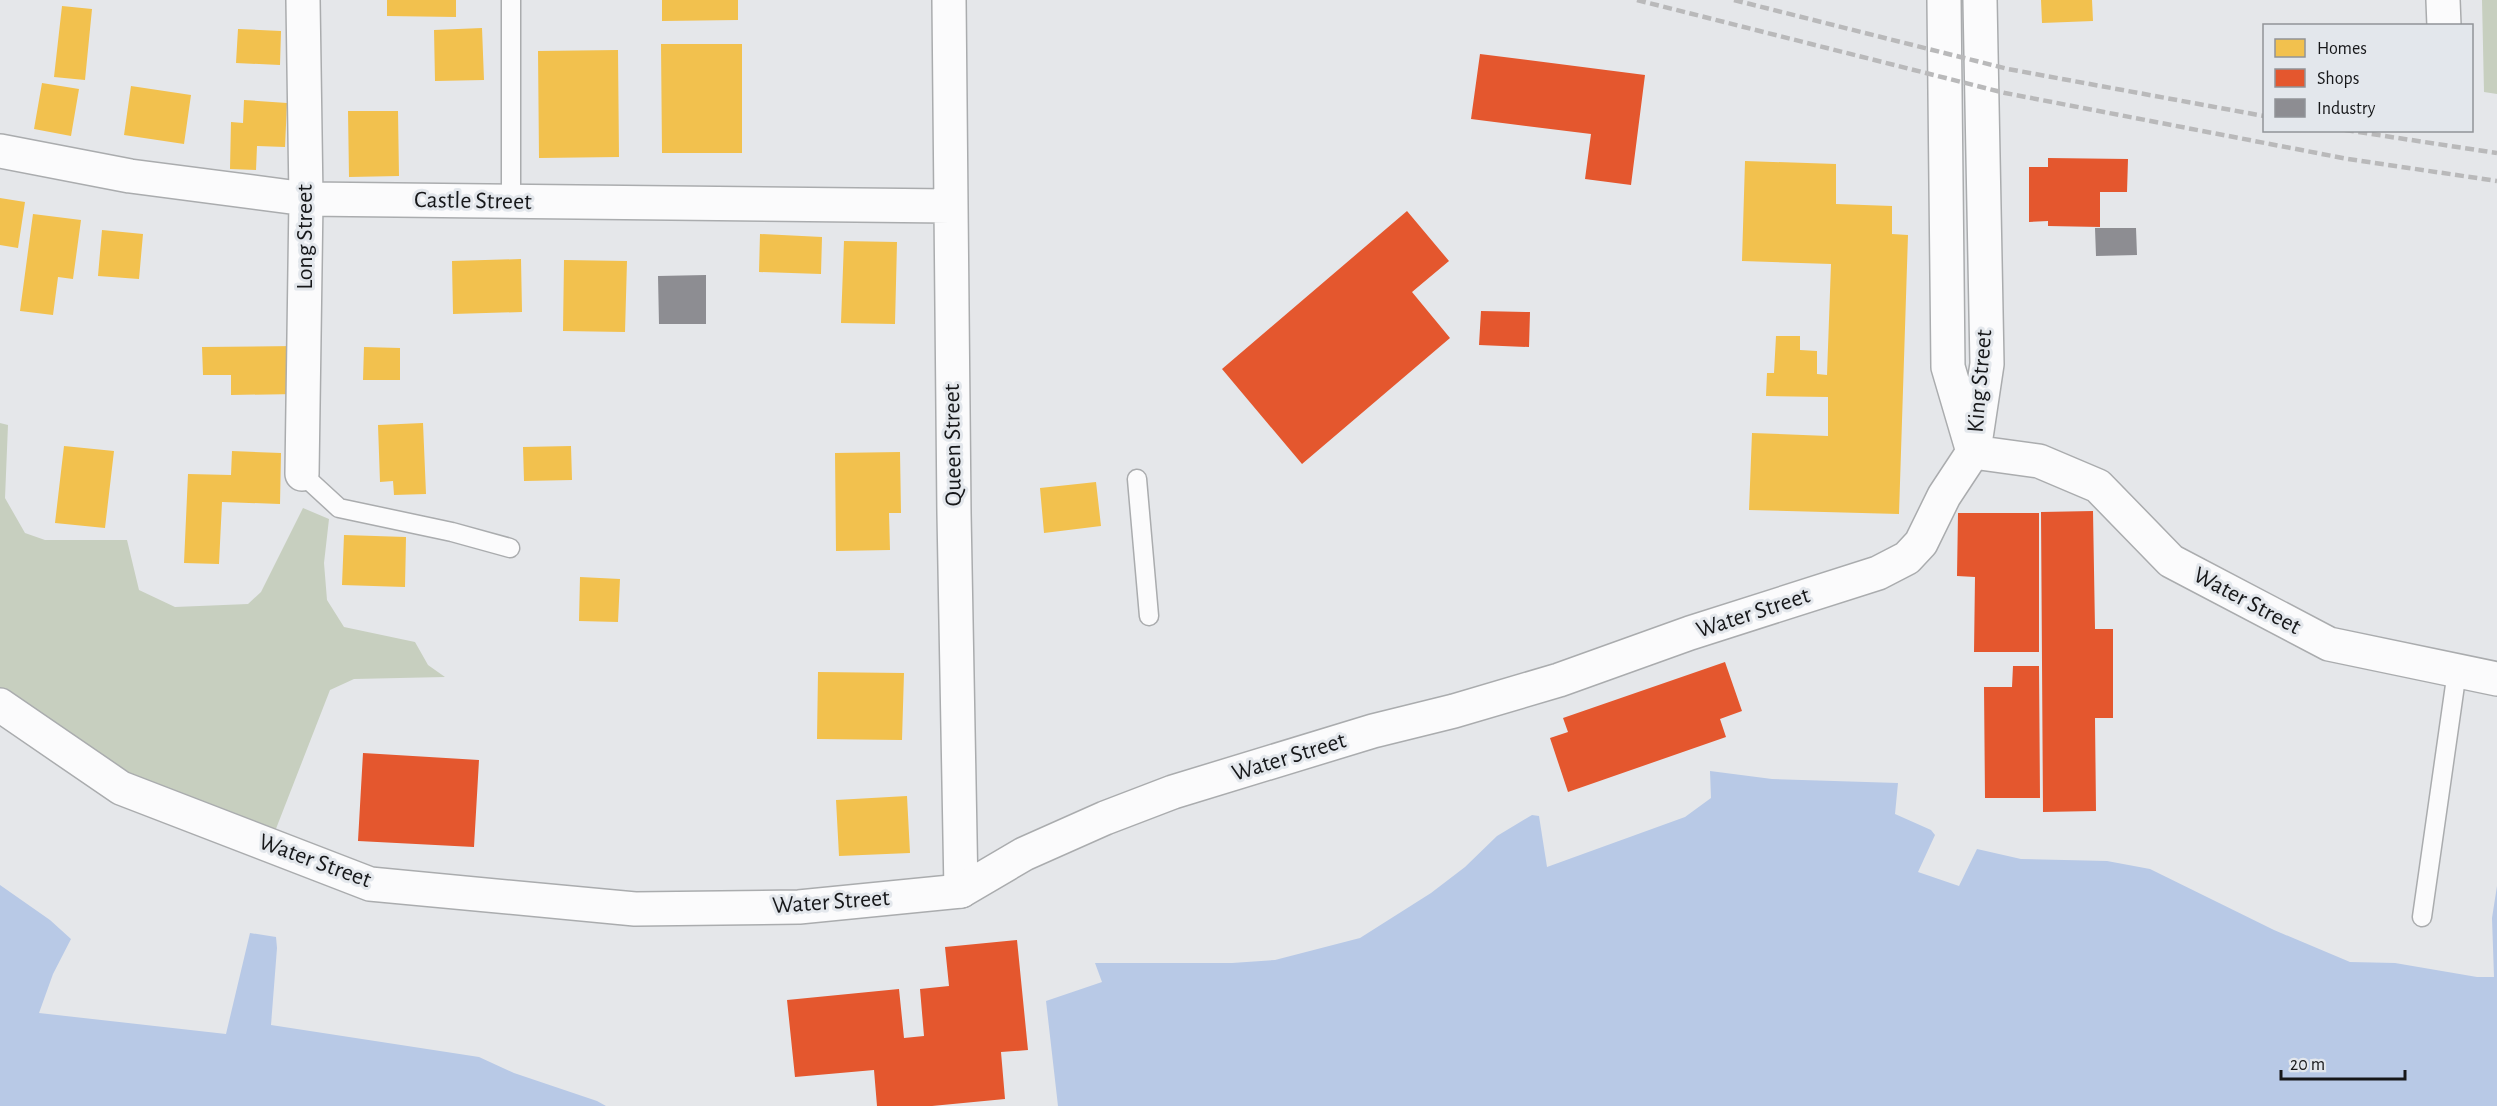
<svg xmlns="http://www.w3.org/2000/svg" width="2497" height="1106" font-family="'Alegreya Sans',sans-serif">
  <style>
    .green { fill: #c7cfbf }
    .water { fill: #b8c9e6 }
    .homes { fill: #f2c14e }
    .shops { fill: #e4572e }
    .industry { fill: #8d8d92 }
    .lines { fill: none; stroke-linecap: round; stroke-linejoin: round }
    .service-casing { stroke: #aaacae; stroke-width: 21 }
    .minor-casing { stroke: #aaacae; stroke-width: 36 }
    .tertiary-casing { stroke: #aaacae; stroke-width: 36 }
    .service { stroke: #fbfbfc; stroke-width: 18 }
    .minor { stroke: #fbfbfc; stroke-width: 33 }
    .tertiary { stroke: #fbfbfc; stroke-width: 33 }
    .rail { stroke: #b9b9ba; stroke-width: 4.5; stroke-dasharray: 9 4.5; stroke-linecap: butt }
    .labels { text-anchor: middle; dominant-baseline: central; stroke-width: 6; stroke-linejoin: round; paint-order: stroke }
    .street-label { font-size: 24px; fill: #161719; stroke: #e3e7ec }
  </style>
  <rect width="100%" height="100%" fill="#e5e7ea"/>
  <!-- green -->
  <path class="green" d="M 2482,0 L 2497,0 L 2497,94 L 2484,92 Z
    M 0,423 L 8,425 L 5,498 L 25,533 L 45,540 L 127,540 L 139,590 L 175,607 L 248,604 L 261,592 L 303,508 L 329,519 L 324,563 L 327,600 L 344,627 L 415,642 L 428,665 L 445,677 L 354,679 L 330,690 L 272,839 L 113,782 L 0,705 Z"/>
  <!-- water -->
  <path class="water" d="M 1710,771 L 1772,779 L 1898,783 L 1895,814 L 1931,830 L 1935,835 L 1918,872 L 1959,886 L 1977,849 L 2021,859 L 2107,861 L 2150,869 L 2274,930 L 2350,962 L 2395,963 L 2477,977 L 2494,977 L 2492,918 L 2497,886 L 2497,1106 L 1058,1106 L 1046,1001 L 1102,982 L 1095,963 L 1232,963 L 1275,960 L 1360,938 L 1431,893 L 1465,867 L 1497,836 L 1532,815 L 1539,816 L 1547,867 L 1685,817 L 1711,798 Z
    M 0,885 L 50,920 L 71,939 L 53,974 L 39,1013 L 226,1034 L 250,933 L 276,937 L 277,948 L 271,1025 L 479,1057 L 514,1073 L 597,1101 L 606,1106 L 0,1106 Z"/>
  <!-- homes -->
  <path class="homes" d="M 387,0 L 456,0 L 456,17 L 387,16 Z
    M 662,0 L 738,0 L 738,20 L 662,21 Z
    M 2041,0 L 2092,0 L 2093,21 L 2042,23 Z
    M 62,6 L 92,9 L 85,80 L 54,77 Z
    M 482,28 L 484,80 L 435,81 L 434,30 Z
    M 238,29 L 281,31 L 280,65 L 236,63 Z
    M 661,44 L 742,44 L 742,153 L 662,153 Z
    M 618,50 L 619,157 L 539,158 L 538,51 Z
    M 42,83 L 79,89 L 71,136 L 34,129 Z
    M 131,86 L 191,95 L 184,144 L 124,135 Z
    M 244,100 L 287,103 L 285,147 L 257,146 L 256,170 L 230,169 L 231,122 L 243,123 Z
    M 348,111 L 398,111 L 399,176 L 349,177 Z
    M 1745,161 L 1836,164 L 1836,204 L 1892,206 L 1892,234 L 1908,235 L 1899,514 L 1749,510 L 1752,433 L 1828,436 L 1828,397 L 1766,396 L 1767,373 L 1774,373 L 1776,336 L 1800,336 L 1800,350 L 1817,351 L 1817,374 L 1827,375 L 1831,264 L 1742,261 Z
    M 0,198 L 25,202 L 18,248 L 0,245 Z
    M 33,214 L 81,220 L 73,279 L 58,277 L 53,315 L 20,311 Z
    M 102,230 L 143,234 L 139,279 L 98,276 Z
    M 760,234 L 822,237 L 821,274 L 759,272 Z
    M 844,241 L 897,242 L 895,324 L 841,323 Z
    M 521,259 L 522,312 L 453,314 L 452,261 Z
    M 564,260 L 627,261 L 625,332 L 563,331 Z
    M 296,346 L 296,394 L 231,395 L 231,375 L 203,375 L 202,347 Z
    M 364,347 L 400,348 L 400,380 L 363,380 Z
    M 423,423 L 426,494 L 394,495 L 393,481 L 380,482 L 378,425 Z
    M 64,446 L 114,451 L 105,528 L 55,523 Z
    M 571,446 L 572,480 L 524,481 L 523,447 Z
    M 232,451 L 281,453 L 280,504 L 222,502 L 219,564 L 184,563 L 188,474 L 231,475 Z
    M 900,452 L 901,513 L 889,513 L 890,550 L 836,551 L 835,453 Z
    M 1096,482 L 1101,526 L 1044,533 L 1040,488 Z
    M 344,535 L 406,537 L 405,587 L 342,585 Z
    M 580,577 L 620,579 L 618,622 L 579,621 Z
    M 818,672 L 904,673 L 902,740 L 817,739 Z
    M 907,796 L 910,853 L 839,856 L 836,800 Z"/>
  <!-- shops -->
  <path class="shops" d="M 1480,54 L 1645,75 L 1631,185 L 1585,179 L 1591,134 L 1471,119 Z
    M 2048,158 L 2128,159 L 2127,192 L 2100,192 L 2100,227 L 2048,226 L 2048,221 L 2029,222 L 2029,167 L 2048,167 Z
    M 1407,211 L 1449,261 L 1412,292 L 1450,338 L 1302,464 L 1222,369 Z
    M 1481,311 L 1530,312 L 1529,347 L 1479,345 Z
    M 2093,511 L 2095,629 L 2113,629 L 2113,718 L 2095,718 L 2096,811 L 2043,812 L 2041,512 Z
    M 1958,513 L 2039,513 L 2039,652 L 1974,652 L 1975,577 L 1957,576 Z
    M 1725,662 L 1742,711 L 1720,719 L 1726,737 L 1568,792 L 1550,738 L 1568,732 L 1563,718 Z
    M 2013,666 L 2039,666 L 2040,798 L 1985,798 L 1984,687 L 2012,687 Z
    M 363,753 L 479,760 L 474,847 L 358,841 Z
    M 1017,940 L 1028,1050 L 1001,1052 L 1005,1099 L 932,1106 L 877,1106 L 874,1070 L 795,1077 L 787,1000 L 899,989 L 904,1038 L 924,1036 L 920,989 L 949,986 L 945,947 Z"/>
  <!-- industry -->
  <path class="industry" d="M 2095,228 L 2136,228 L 2137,255 L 2096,256 Z
    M 706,275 L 706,324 L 659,324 L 658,276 Z"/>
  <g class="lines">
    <defs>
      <path id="service" d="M 511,0 L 511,201
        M 302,474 L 339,508 L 452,532 L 510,548
        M 1137,479 L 1149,616
        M 2422,917 L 2457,671"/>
      <path id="minor" d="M 949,0 L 954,513 L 961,891
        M 2443,0 L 2444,26
        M 0,151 L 130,176 L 306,199 L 950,206
        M 302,474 L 306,199 L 303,0"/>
      <path id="tertiary" d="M 1944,0 L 1948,367 L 1973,452
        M 1975,444 L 1987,364 L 1980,0
        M 0,705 L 121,788 L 370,884 L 635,909 L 799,907 L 961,891 L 1024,854 L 1105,818 L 1173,792 L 1373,731 L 1454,711 L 1559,680 L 1690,633 L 1878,573 L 1907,558 L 1921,543 L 1944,496 L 1973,452 L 2039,461 L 2098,486 L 2171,561 L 2329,644 L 2497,679"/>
    </defs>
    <!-- service casing -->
    <use href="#service" class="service-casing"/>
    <!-- minor casing -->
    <use href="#minor" class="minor-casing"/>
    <!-- tertiary casing -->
    <use href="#tertiary" class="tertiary-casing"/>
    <!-- service -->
    <use href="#service" class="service"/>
    <!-- minor -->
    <use href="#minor" class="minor"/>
    <!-- tertiary -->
    <use href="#tertiary" class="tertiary"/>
    <!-- rail -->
    <path class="rail" d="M 1637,0 L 2005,93 L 2348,159 L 2497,181
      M 1734,0 L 2008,69 L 2264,116
      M 2345,130 L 2497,153"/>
  </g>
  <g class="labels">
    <!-- street labels -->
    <g class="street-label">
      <text transform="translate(473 201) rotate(1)">Castle Street</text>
      <text transform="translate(305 237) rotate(-90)">Long Street</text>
      <text transform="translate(1980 381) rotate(-85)">King Street</text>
      <text transform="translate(953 445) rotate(-91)">Queen Street</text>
      <text transform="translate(2247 601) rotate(28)">Water Street</text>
      <text transform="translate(1753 613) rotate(-18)">Water Street</text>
      <text transform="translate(1289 757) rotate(-17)">Water Street</text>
      <text transform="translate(315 861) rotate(20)">Water Street</text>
      <text transform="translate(831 902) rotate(-4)">Water Street</text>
    </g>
  </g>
  <!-- legend -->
  <rect x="2263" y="24" width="210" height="108" fill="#e3e7ec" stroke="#919498" stroke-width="1.5"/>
  <rect x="2275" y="39" width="30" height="18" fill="#f2c14e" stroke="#919498" stroke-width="1.5"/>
  <text x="2317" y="54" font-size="18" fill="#161719">Homes</text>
  <rect x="2275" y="69" width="30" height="18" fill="#e4572e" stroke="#919498" stroke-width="1.5"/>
  <text x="2317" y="84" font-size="18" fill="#161719">Shops</text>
  <rect x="2275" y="99" width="30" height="18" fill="#8d8d92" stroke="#919498" stroke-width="1.5"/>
  <text x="2317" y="114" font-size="18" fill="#161719">Industry</text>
  <!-- scale -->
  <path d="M2281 1070v9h124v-9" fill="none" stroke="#161719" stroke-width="3"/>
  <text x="2290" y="1070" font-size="18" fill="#161719" stroke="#e3e7ec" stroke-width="4.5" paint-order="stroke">20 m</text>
</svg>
